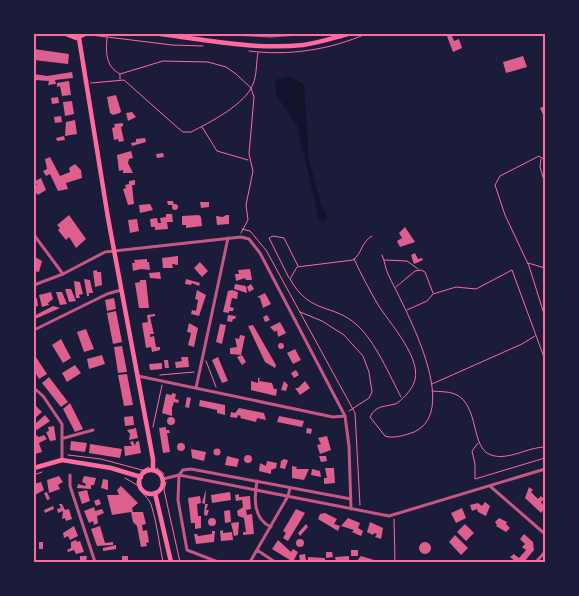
<svg xmlns="http://www.w3.org/2000/svg" width="579" height="596" font-family="Inter,sans-serif">
  <style>
    .water { fill: #12122b }
    .building { fill: #dd5f8e }
    .lines { fill: none; stroke-linecap: round; stroke-linejoin: round }
    .path { stroke: #ff6b9d; stroke-width: 1 }
    .minor { stroke: #c65784; stroke-width: 3 }
    .secondary { stroke: #ff6b9d; stroke-width: 4.5 }
    .neatline { fill: none; stroke: #ff6b9d; stroke-width: 2 }
  </style>
  <rect width="100%" height="100%" fill="#1b1b3a"/>
  <!-- water -->
  <path class="water" d="M 288,76 L 302,83 L 304,87 L 309,160 L 322,207 L 328,218 L 324,222 L 319,219 L 297,125 L 277,96 L 275,80 Z"/>
  <!-- building -->
  <path class="building" d="M 451,34 L 454,41 L 459,39 L 462,48 L 453,52 L 447,36 Z
    M 34,49 L 69,54 L 68,64 L 34,60 Z
    M 523,56 L 527,67 L 506,73 L 503,62 Z
    M 72,72 L 73,78 L 55,80 L 56,84 L 48,85 L 49,81 L 34,80 L 34,74 L 47,76 Z
    M 69,81 L 71,95 L 62,96 L 60,86 L 57,87 L 57,83 Z
    M 116,95 L 121,111 L 120,113 L 113,115 L 110,113 L 107,97 Z
    M 58,97 L 59,103 L 52,104 L 51,98 Z
    M 72,101 L 74,114 L 65,116 L 63,102 Z
    M 545,106 L 545,119 L 540,108 Z
    M 132,112 L 136,117 L 128,121 L 126,113 Z
    M 61,116 L 62,122 L 55,123 L 54,117 Z
    M 75,120 L 77,134 L 65,136 L 66,122 Z
    M 123,123 L 123,126 L 121,127 L 124,141 L 119,142 L 118,139 L 114,140 L 112,128 L 115,127 L 114,124 Z
    M 64,136 L 65,140 L 57,141 L 56,138 Z
    M 145,138 L 146,142 L 132,146 L 131,143 L 136,142 L 136,139 Z
    M 131,151 L 133,158 L 129,159 L 128,163 L 133,173 L 123,173 L 123,170 L 119,171 L 117,155 Z
    M 163,153 L 164,157 L 157,158 L 156,154 Z
    M 50,157 L 60,176 L 70,172 L 69,168 L 75,164 L 81,170 L 82,178 L 66,183 L 68,189 L 58,191 L 50,174 L 46,176 L 43,171 L 47,169 L 45,159 Z
    M 41,178 L 46,190 L 38,195 L 37,193 L 34,195 L 34,186 L 37,185 L 35,181 Z
    M 135,180 L 135,185 L 132,185 L 134,204 L 128,205 L 123,189 L 126,188 L 125,185 L 129,184 L 129,181 Z
    M 167,201 L 173,201 L 174,205 L 168,205 Z
    M 200,202 L 209,202 L 209,207 L 201,208 Z
    M 150,204 L 153,210 L 140,213 L 139,205 Z
    M172 207a3 3 0 1 1 6 0a3 3 0 1 1-6 0Z
    M 166,214 L 172,214 L 173,222 L 167,222 L 168,229 L 155,230 L 155,227 L 151,227 L 150,219 L 157,218 L 158,223 L 161,223 L 160,218 L 166,217 Z
    M 69,215 L 86,239 L 76,248 L 69,237 L 66,240 L 58,230 L 60,228 L 57,225 Z
    M 199,215 L 201,217 L 202,226 L 186,228 L 186,225 L 182,225 L 182,216 Z
    M 226,215 L 229,215 L 229,224 L 217,225 L 216,216 L 223,217 Z
    M 137,219 L 139,231 L 130,233 L 128,220 Z
    M 405,227 L 415,242 L 400,247 L 397,241 L 402,238 L 399,233 Z
    M 415,253 L 418,259 L 422,258 L 423,260 L 414,264 L 411,255 Z
    M 178,256 L 178,265 L 172,264 L 173,268 L 163,268 L 162,258 Z
    M 35,257 L 42,261 L 39,272 L 34,271 Z
    M 147,259 L 147,262 L 149,262 L 150,270 L 141,269 L 133,271 L 132,263 L 135,263 L 134,260 Z
    M 200,262 L 208,271 L 202,277 L 194,268 Z
    M 250,269 L 252,280 L 246,280 L 245,278 L 236,281 L 235,274 L 239,274 L 238,270 Z
    M 97,270 L 97,272 L 101,272 L 102,285 L 95,287 L 93,271 Z
    M 160,272 L 161,279 L 150,278 L 149,273 Z
    M 84,279 L 90,280 L 93,293 L 89,293 L 89,296 L 87,296 Z
    M 186,279 L 200,283 L 199,286 L 192,283 L 191,285 L 185,284 Z
    M 140,280 L 146,280 L 149,308 L 139,308 L 135,283 L 140,282 Z
    M 74,281 L 80,282 L 83,294 L 79,295 L 80,298 L 76,298 Z
    M 235,284 L 246,286 L 247,293 L 234,289 Z
    M 251,284 L 254,289 L 249,292 L 247,287 Z
    M 65,289 L 71,289 L 76,301 L 69,302 Z
    M 197,290 L 206,295 L 199,316 L 191,314 L 192,310 L 196,311 L 198,300 L 195,299 Z
    M 232,290 L 238,292 L 237,299 L 232,298 L 230,307 L 234,308 L 233,311 L 229,311 L 229,313 L 223,312 L 228,291 Z
    M 51,292 L 53,299 L 48,303 L 49,305 L 42,307 L 39,295 Z
    M 56,292 L 62,292 L 67,304 L 60,305 Z
    M 265,293 L 271,304 L 263,308 L 260,298 L 257,297 Z
    M 37,298 L 38,306 L 34,307 L 34,299 Z
    M 114,298 L 116,309 L 107,311 L 105,300 Z
    M 53,306 L 60,308 L 35,319 L 34,324 L 34,316 Z
    M 116,311 L 122,342 L 113,344 L 107,313 Z
    M 155,314 L 155,316 L 150,317 L 154,334 L 150,334 L 150,337 L 154,336 L 156,347 L 160,347 L 160,350 L 152,352 L 151,347 L 146,348 L 142,323 L 148,322 L 147,315 Z
    M 228,315 L 236,316 L 235,319 L 233,319 L 232,322 L 227,321 Z
    M 267,315 L 270,320 L 265,322 L 263,317 Z
    M 280,322 L 286,333 L 278,337 L 277,330 L 275,332 L 270,327 Z
    M 189,323 L 198,328 L 194,347 L 188,345 L 191,333 L 187,332 Z
    M 220,324 L 226,325 L 222,344 L 216,342 Z
    M 253,325 L 276,365 L 275,368 L 265,362 L 248,326 Z
    M 86,329 L 94,349 L 84,352 L 77,332 Z
    M 240,335 L 245,336 L 241,355 L 230,354 L 230,348 L 237,347 L 235,338 L 239,339 Z
    M 61,339 L 71,358 L 63,363 L 52,345 Z
    M278 346a3 3 0 1 1 6 0a3 3 0 1 1-6 0Z
    M 122,346 L 127,372 L 118,373 L 114,347 Z
    M 295,349 L 301,360 L 293,364 L 287,353 Z
    M 34,354 L 47,374 L 39,379 L 34,370 Z
    M 102,355 L 105,364 L 89,369 L 87,359 Z
    M 242,355 L 246,362 L 242,365 L 237,357 Z
    M 181,357 L 188,357 L 189,367 L 176,368 L 175,362 L 182,361 Z
    M 218,357 L 228,381 L 222,383 L 212,360 Z
    M 164,360 L 168,360 L 169,368 L 165,368 Z
    M 162,363 L 162,369 L 150,370 L 149,364 Z
    M 75,365 L 81,373 L 67,382 L 62,373 Z
    M 296,370 L 299,375 L 294,378 L 291,373 Z
    M 127,374 L 133,405 L 124,406 L 118,375 Z
    M 49,377 L 68,402 L 61,407 L 42,383 Z
    M 258,378 L 260,378 L 259,381 L 272,383 L 274,389 L 277,389 L 276,396 L 251,390 L 251,381 L 258,383 Z
    M 284,381 L 288,385 L 286,391 L 281,390 Z
    M 305,381 L 310,388 L 300,395 L 295,388 L 298,388 Z
    M 172,393 L 176,394 L 175,399 L 179,400 L 178,403 L 174,402 L 172,408 L 172,416 L 162,413 L 166,394 L 172,395 Z
    M 187,397 L 191,398 L 189,408 L 185,407 Z
    M 200,400 L 225,405 L 225,415 L 217,413 L 217,410 L 199,406 Z
    M 70,403 L 83,429 L 75,432 L 63,409 Z
    M 36,406 L 42,412 L 34,419 L 34,409 Z
    M 239,408 L 264,413 L 266,420 L 257,418 L 256,422 L 240,418 L 241,416 L 238,415 L 237,418 L 230,417 L 231,412 L 235,413 Z
    M 45,415 L 50,421 L 37,430 L 34,427 L 35,424 Z
    M 133,416 L 134,425 L 125,426 L 124,417 Z
    M 279,416 L 304,421 L 302,427 L 277,422 Z
    M167 421a4 4 0 1 1 8 0a4 4 0 1 1-8 0Z
    M 54,426 L 56,440 L 50,441 L 46,432 L 49,431 L 48,427 Z
    M 166,427 L 166,430 L 169,430 L 170,433 L 167,433 L 170,452 L 163,453 L 159,428 Z
    M 136,428 L 138,438 L 129,440 L 130,434 L 127,430 Z
    M 307,428 L 312,429 L 311,434 L 306,433 Z
    M 34,434 L 39,437 L 44,435 L 47,439 L 39,443 L 42,452 L 35,454 Z
    M 327,436 L 331,450 L 320,454 L 317,445 L 321,444 L 318,438 Z
    M 71,441 L 87,443 L 85,452 L 70,450 Z
    M 133,441 L 135,446 L 136,442 L 139,441 L 141,453 L 125,456 L 124,446 L 132,446 L 130,442 Z
    M177 447a4 4 0 1 1 8 0a4 4 0 1 1-8 0Z
    M 90,444 L 122,449 L 120,458 L 89,453 Z
    M213.5 452a3.5 3.5 0 1 1 7 0a3.5 3.5 0 1 1-7 0Z
    M 191,449 L 206,452 L 204,461 L 192,458 Z
    M244 459a4 4 0 1 1 8 0a4 4 0 1 1-8 0Z
    M 227,456 L 239,459 L 237,467 L 225,465 Z
    M 319,456 L 326,456 L 327,461 L 321,462 Z
    M 284,459 L 288,460 L 285,469 L 280,468 L 281,461 Z
    M 267,461 L 277,463 L 276,468 L 271,470 L 271,474 L 259,471 L 260,463 L 266,466 Z
    M 292,466 L 297,467 L 296,469 L 309,469 L 304,480 L 292,478 Z
    M 325,468 L 334,468 L 335,483 L 324,484 L 324,478 L 327,478 Z
    M 312,469 L 320,471 L 321,477 L 311,475 Z
    M 59,476 L 63,482 L 58,485 L 60,489 L 49,493 L 47,480 Z
    M 84,476 L 96,478 L 94,485 L 91,485 L 91,489 L 77,488 L 78,484 L 85,486 L 86,484 L 82,482 Z
    M 103,479 L 108,480 L 108,490 L 101,488 Z
    M 41,482 L 44,490 L 35,495 L 34,484 Z
    M 121,486 L 138,503 L 132,508 L 133,512 L 143,512 L 146,524 L 142,525 L 143,531 L 147,530 L 149,542 L 146,543 L 147,546 L 141,547 L 137,526 L 133,522 L 131,512 L 112,515 L 107,495 L 119,495 L 117,490 Z
    M 529,487 L 533,490 L 531,492 L 538,499 L 541,496 L 544,499 L 541,502 L 545,508 L 541,513 L 525,498 Z
    M 206,489 L 205,504 L 208,504 L 206,510 L 209,510 L 207,516 L 204,515 L 205,504 L 202,503 Z
    M 87,490 L 90,501 L 82,504 L 78,492 Z
    M 47,492 L 50,499 L 47,500 L 44,493 Z
    M 230,492 L 231,500 L 212,503 L 211,495 Z
    M 239,494 L 239,497 L 250,496 L 251,509 L 246,510 L 247,515 L 252,514 L 254,534 L 243,535 L 243,532 L 246,532 L 244,518 L 238,516 L 237,511 L 243,507 L 242,500 L 236,501 L 235,495 Z
    M 200,496 L 201,503 L 197,504 L 198,516 L 201,516 L 201,528 L 195,529 L 195,523 L 191,523 L 188,498 Z
    M 99,499 L 101,504 L 96,506 L 94,501 Z
    M 485,502 L 490,506 L 486,516 L 478,512 L 477,509 L 472,511 L 470,505 L 478,503 L 482,506 Z
    M 59,504 L 62,504 L 65,510 L 69,509 L 72,519 L 66,521 L 65,518 L 62,519 L 63,511 L 58,513 L 57,509 L 61,508 Z
    M 53,506 L 54,509 L 45,513 L 44,510 Z
    M 94,507 L 95,511 L 102,509 L 104,513 L 97,516 L 98,523 L 94,525 L 93,521 L 89,523 L 84,511 Z
    M 462,508 L 466,518 L 456,523 L 451,513 Z
    M 296,509 L 305,513 L 288,541 L 283,538 L 286,533 L 283,531 Z
    M 230,510 L 231,522 L 225,523 L 224,511 Z
    M 325,513 L 337,519 L 334,524 L 340,526 L 338,531 L 318,519 L 320,514 Z
    M208 522a4 4 0 1 1 8 0a4 4 0 1 1-8 0Z
    M 348,518 L 360,523 L 358,528 L 363,531 L 361,536 L 352,532 L 354,530 L 341,526 Z
    M 499,518 L 507,522 L 506,524 L 510,528 L 506,532 L 496,526 L 497,525 L 495,522 Z
    M 239,522 L 238,535 L 234,536 L 231,523 Z
    M 370,522 L 383,528 L 381,539 L 375,537 L 377,534 L 374,533 L 373,535 L 367,532 Z
    M 306,524 L 308,527 L 300,536 L 298,533 Z
    M 465,524 L 474,533 L 466,541 L 457,532 Z
    M 74,526 L 78,536 L 70,540 L 68,536 L 64,538 L 63,533 Z
    M 100,526 L 105,543 L 113,542 L 113,545 L 97,546 L 91,529 Z
    M 223,530 L 223,533 L 232,532 L 233,540 L 221,541 L 220,531 Z
    M 212,531 L 215,531 L 214,542 L 196,544 L 194,534 L 197,534 L 198,536 L 212,534 Z
    M 524,534 L 533,542 L 534,550 L 524,562 L 516,562 L 510,557 L 514,554 L 519,558 L 526,550 L 522,547 L 525,544 L 520,539 Z
    M 455,535 L 468,548 L 461,555 L 449,542 Z
    M296 543a4 4 0 1 1 8 0a4 4 0 1 1-8 0Z
    M 76,540 L 77,542 L 80,541 L 84,552 L 76,554 L 74,550 L 68,552 L 67,550 L 71,548 L 71,542 Z
    M 278,540 L 291,552 L 293,549 L 298,552 L 293,562 L 272,549 Z
    M419 548a6 6 0 1 1 12 0a6 6 0 1 1-12 0Z
    M 39,542 L 43,542 L 43,549 L 39,549 Z
    M 116,545 L 116,549 L 103,551 L 103,548 Z
    M 351,550 L 358,550 L 358,556 L 351,556 Z
    M 326,552 L 332,552 L 333,557 L 326,558 Z
    M 305,554 L 306,560 L 300,561 L 299,555 Z
    M 80,556 L 87,556 L 86,562 L 80,562 Z
    M 122,556 L 128,556 L 128,561 L 122,561 Z
    M 349,556 L 349,562 L 336,562 L 335,557 Z
    M 361,556 L 374,560 L 373,562 L 356,562 Z
    M 308,557 L 325,558 L 325,562 L 308,562 Z
    M 41,560 L 51,560 L 51,562 L 41,562 Z"/>
  <g class="lines">
    <!-- path -->
    <path class="path" d="M 91,35 L 172,45 L 203,46
      M 107,37 C 106,52 105,66 120,74 L 120,79
      M 249,51 C 289,56 329,50 366,34
      M 120,74 L 163,61 L 208,62 L 226,67 L 236,74 L 251,88 L 254,97 L 249,154 L 253,171 L 246,205 L 248,220 L 241,233
      M 91,83 L 124,80 L 178,128 L 183,132 L 191,132 C 209,123 246,104 253,84 C 257,75 256,63 258,53
      M 202,127 L 217,151 L 248,160
      M 541,159 L 540,167 L 545,184
      M 545,160 L 539,156 L 500,176 L 495,185 L 505,215 L 529,266 L 545,317
      M 242,229 L 250,231 L 266,250 L 355,413 L 360,505
      M 372,236 C 361,242 362,254 353,260 L 297,267 L 290,279 C 310,315 333,303 357,325 C 375,341 390,376 401,397
      M 354,259 C 361,274 369,289 377,303 C 388,322 426,361 413,385 C 410,391 402,401 395,404 C 384,407 376,405 370,417 L 385,436 C 393,439 406,435 414,432 C 463,410 402,304 388,274 C 385,268 385,261 382,255
      M 384,260 L 407,261 L 418,269
      M 528,263 L 545,268
      M 289,278 L 269,238 L 273,236 L 284,238 L 298,266
      M 396,287 L 415,271 L 421,270 L 425,272 L 433,293
      M 407,310 L 427,301 L 433,294 L 456,287 L 476,289 L 512,270 L 545,360
      M 300,312 L 322,321 L 344,335 L 363,356 L 369,372 L 372,392 L 369,398 L 349,411
      M 206,361 L 216,387
      M 160,375 L 194,372
      M 432,384 L 522,344 L 535,336
      M 432,391 C 439,392 448,391 455,394 C 480,405 470,448 491,455 C 508,461 528,447 545,447
      M 153,427 L 162,385
      M 478,443 L 472,451 L 475,464 L 475,479 L 545,458
      M 68,455 L 101,459 L 142,470
      M 157,468 L 164,474
      M 141,471 L 149,467
      M 34,475 L 42,472
      M 125,478 L 137,485
      M 137,482 C 138,492 147,495 151,504 C 157,523 159,543 163,562
      M 166,482 L 164,490 L 180,562
      M 394,519 L 395,562"/>
    <!-- minor -->
    <path class="minor" d="M 230,34 L 271,36 L 299,34
      M 34,235 L 63,274
      M 34,285 L 63,274 L 105,252 L 241,237 L 249,239 L 260,253 L 345,416 L 349,446 L 351,509
      M 34,330 L 107,294 L 121,290
      M 138,376 L 333,417 L 345,416
      M 34,388 L 43,396 L 62,424 L 62,460
      M 196,388 L 228,238
      M 64,438 L 93,430
      M 70,475 L 70,486 L 95,562
      M 179,475 L 183,470 L 191,469 L 351,499
      M 179,475 L 178,500 L 187,550 L 218,562
      M 163,479 L 179,475 L 389,516 L 545,469
      M 257,481 C 254,498 253,519 271,527
      M 490,486 L 545,534
      M 257,550 L 275,562
      M 250,562 L 288,496 L 290,488
      M 536,562 L 545,552"/>
    <!-- secondary -->
    <path class="secondary" d="M 66,34 L 76,38 L 85,34
      M 160,34 C 207,40 255,50 303,45 C 318,43 333,38 348,34
      M 79,38 L 108,218 L 153,459 L 153,470
      M 34,468 L 62,460 L 111,468 L 141,477
      M139 482a12 12 0 1 1 24 0a12 12 0 1 1-24 0Z
      M 155,493 L 171,562"/>
  </g>
  <!-- border -->
  <rect width="579" height="596" fill="none" stroke="#1b1b3a" stroke-width="70"/>
  <rect x="35" y="35" width="509" height="526" class="neatline"/>
</svg>
